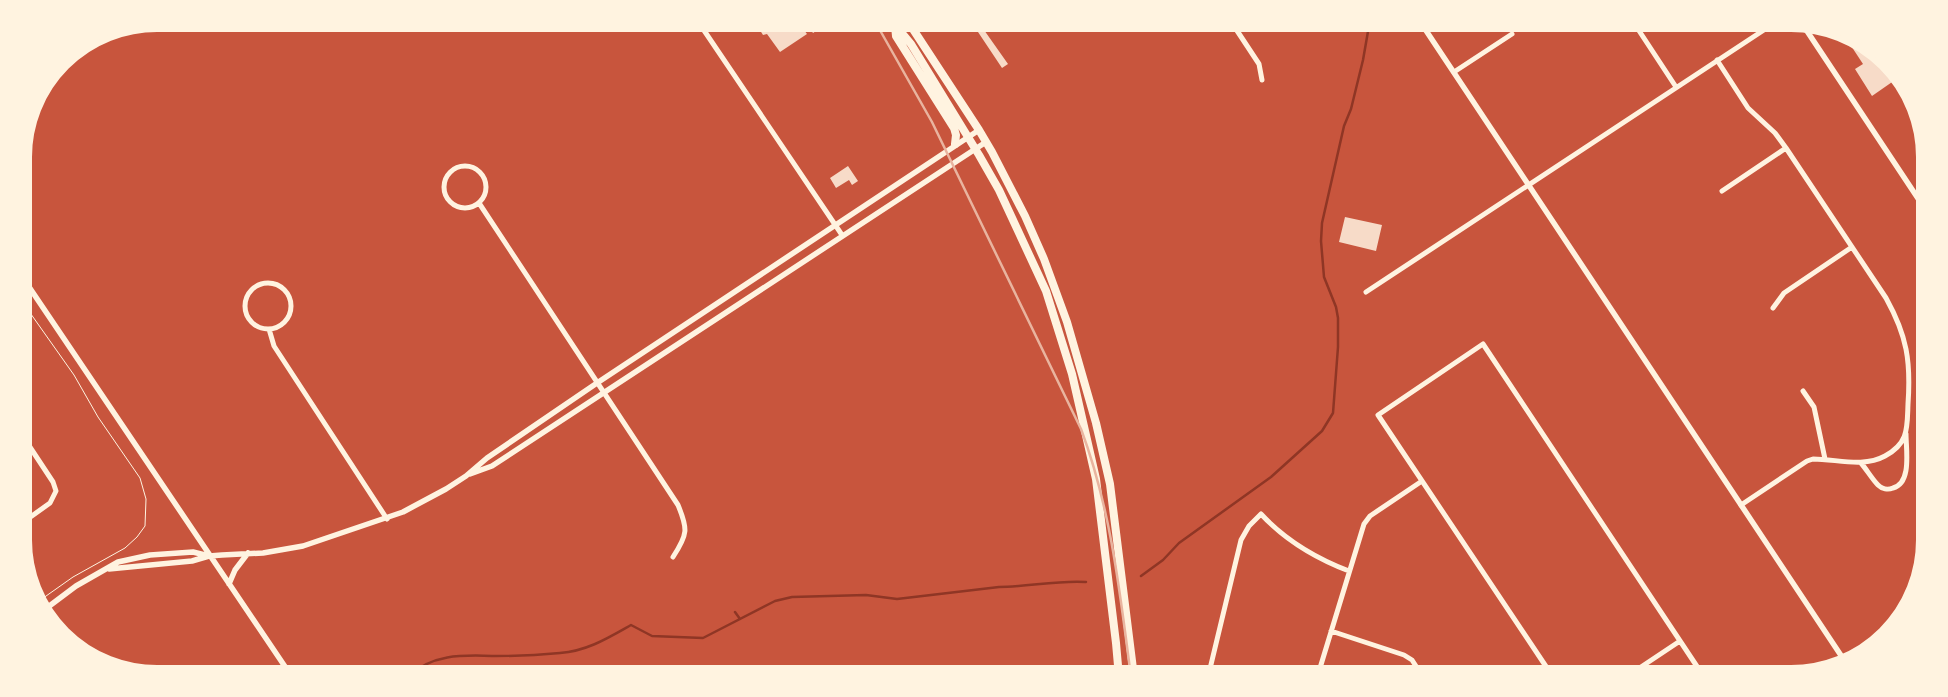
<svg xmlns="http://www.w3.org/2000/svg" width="1948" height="697" font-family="'Open Sans',sans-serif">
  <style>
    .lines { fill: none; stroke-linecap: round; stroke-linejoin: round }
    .stream { stroke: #8f3625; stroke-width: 2.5 }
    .building { fill: #f7dbc8 }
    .path { stroke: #fff3e0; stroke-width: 1 }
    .minor { stroke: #fff3e0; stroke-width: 5 }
    .tertiary { stroke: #fff3e0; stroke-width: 5.5 }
    .primary { stroke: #fff3e0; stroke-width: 8 }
    .rail { stroke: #e9b49f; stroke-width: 2.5 }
    .rim { fill: none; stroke: #fff3e0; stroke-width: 6 }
  </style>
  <rect width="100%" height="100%" fill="#c8553d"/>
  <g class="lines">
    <!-- stream -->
    <path class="stream" d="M 1141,576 L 1163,560 L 1179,543 L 1271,477 L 1322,431 L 1333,413 L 1338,347 L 1338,318 L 1336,307 L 1324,277 L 1321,241 L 1322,223 L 1344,126 L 1351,109 L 1363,60 L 1370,20
      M 735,612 L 740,619
      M 408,677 C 432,653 464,655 495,656 C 516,656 539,655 560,653 C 587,651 608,638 631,625 L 652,636 L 703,638 L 775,601 L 792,597 L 866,595 L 897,599 L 999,587 C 1028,587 1057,580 1086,582"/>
  </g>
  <!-- building -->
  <path class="building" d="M 757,20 L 800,20 L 798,22 L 807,34 L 780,52 L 767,34 L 763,35 L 758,27 L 760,24 Z
    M 804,20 L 833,20 L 813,33 Z
    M 970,20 L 977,20 L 1008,64 L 1002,68 Z
    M 1833,27 L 1835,27 L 1894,67 L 1897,72 L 1892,75 L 1895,80 L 1872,96 L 1855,69 L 1863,64 L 1842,32 L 1838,35 Z
    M 848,166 L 858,181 L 852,185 L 849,180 L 836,188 L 830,178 Z
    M 1345,217 L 1382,225 L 1376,251 L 1339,242 Z"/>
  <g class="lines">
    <!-- path -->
    <path class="path" d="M 21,300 L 74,375 L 98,417 L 140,478 L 146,499 L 145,526 L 137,537 L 125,548 L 73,577 L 39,601"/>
    <!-- minor -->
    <path class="minor" d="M 697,20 L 842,235
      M 1230,20 L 1259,64 L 1262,80
      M 1632,20 L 1676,87
      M 1717,60 L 1748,108 L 1775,133 L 1786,148 L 1886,298 C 1907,336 1911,361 1908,404 C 1907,428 1909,443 1885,456 C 1863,468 1837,459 1813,459 L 1807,461 L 1741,505
      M 1454,72 L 1512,34
      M444 187a21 21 0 1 1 42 0a21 21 0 1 1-42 0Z
      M 1722,191 L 1786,148
      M 479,203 L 678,505 C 688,529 688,534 673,557
      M245 306a23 23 0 1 1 46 0a23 23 0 1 1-46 0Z
      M 1366,292 L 1779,20
      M 1773,308 L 1784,293 L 1852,247
      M 269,329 L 274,346 L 387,519
      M 1803,391 L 1814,407 L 1825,459
      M 22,435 L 53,482 L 56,491 L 50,503 L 22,523
      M 1861,463 C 1867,470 1872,479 1878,485 C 1882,489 1888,490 1893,488 C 1912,483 1906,450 1906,434
      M 1331,631 L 1404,655 L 1412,660 L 1423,677
      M 1208,677 L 1241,540 L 1249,526 L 1261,514 C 1286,541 1315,558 1349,571
      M 1319,677 L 1320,668 L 1364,524 L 1370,516 L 1422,481
      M 1553,677 L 1378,415 L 1483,344 L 1704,677
      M 1626,677 L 1680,641"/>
    <!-- tertiary -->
    <path class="tertiary" d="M 1419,20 L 1844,660
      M 1801,22 L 1927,212
      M 21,275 L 292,677
      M 470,474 L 492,466 L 986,142
      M 109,569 L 192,561 L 209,556
      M 229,584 L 235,570 L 248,553
      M 44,610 L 76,586 L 118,562 L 150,555 L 193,552 L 209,556 L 222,555 L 263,553 L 303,546 L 403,512 L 446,489 L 466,476 L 487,458 L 597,383 L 979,130
      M 1848,659 L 1886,632"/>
    <!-- primary -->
    <path class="primary" d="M 891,20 L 911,44 L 979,155 L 999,190 L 1046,291 L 1072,374 L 1096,479 L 1116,643 L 1119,677
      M 907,20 L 979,130 L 992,152 L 1025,216 L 1044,259 L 1067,322 L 1096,423 L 1110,484 L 1134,677
      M 895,26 L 896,36 L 954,128 L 956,135 L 955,144"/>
    <!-- rail -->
    <path class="rail" d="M 881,32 L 932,122 L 1081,429 C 1111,509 1120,593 1131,677"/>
  </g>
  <!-- crop -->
  <path d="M0 0H1948V697H0ZM157 29H1791A128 128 0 0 1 1919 157V540A128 128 0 0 1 1791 668H157A128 128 0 0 1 29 540V157A128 128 0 0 1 157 29Z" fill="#fff3e0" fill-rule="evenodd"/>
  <path class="rim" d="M157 29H1791A128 128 0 0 1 1919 157V540A128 128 0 0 1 1791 668H157A128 128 0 0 1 29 540V157A128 128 0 0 1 157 29Z"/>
</svg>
